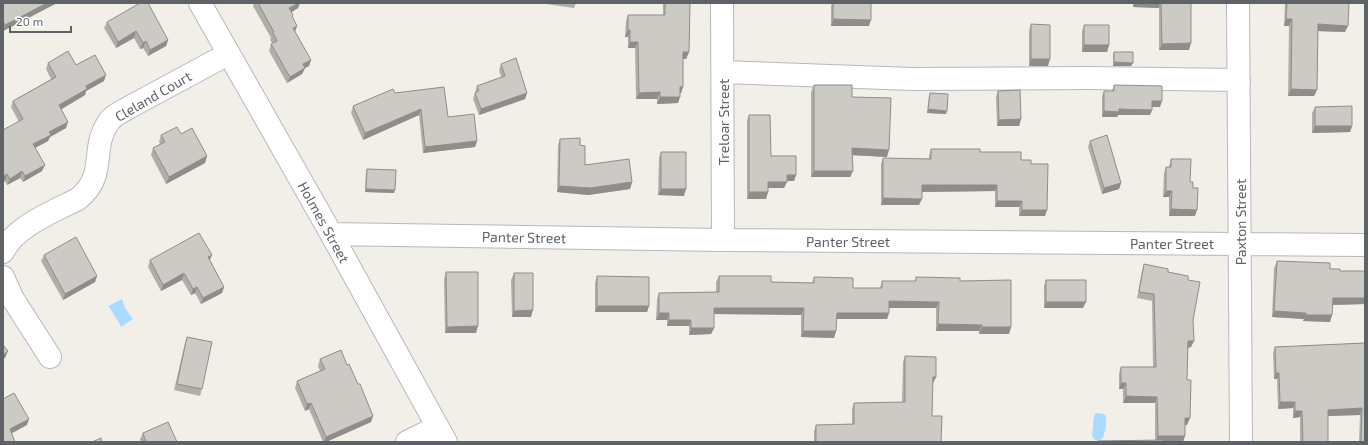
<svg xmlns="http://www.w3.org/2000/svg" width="1368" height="445" font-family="'Exo 2',sans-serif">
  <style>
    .water { fill: #aadaff }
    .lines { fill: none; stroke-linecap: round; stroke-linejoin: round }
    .minor-casing { stroke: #b5b8bc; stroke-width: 24 }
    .minor { stroke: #fff; stroke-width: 22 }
    .wall { fill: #afaea9 }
    .shaded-wall { fill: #8f8d8a }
    .building { fill: #cccac5; stroke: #8f8d8a }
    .labels { text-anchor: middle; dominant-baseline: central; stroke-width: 3; stroke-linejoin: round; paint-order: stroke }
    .street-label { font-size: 14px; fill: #5f6368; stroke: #fff }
  </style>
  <rect width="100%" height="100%" fill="#f1efe8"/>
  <!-- water -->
  <path class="water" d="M 122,299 L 125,308 L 133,319 L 121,327 C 120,323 118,322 116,318 C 113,314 112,310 108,306 Z
    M 1096,413 L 1104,414 L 1106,416 L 1106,427 L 1103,438 L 1098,441 L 1094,439 L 1092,436 L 1094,416 Z"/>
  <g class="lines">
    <defs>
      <path id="minor" d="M 200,3 L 329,230 L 446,442
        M 722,3 L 723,240
        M 1238,3 L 1241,442
        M 723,72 L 912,79 L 1087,78 L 1239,80
        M 331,234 L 723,240 L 1365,245
        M 3,252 C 14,227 54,211 78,199 C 108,175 90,149 108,123 C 112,116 121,112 128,108 L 228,54
        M 3,277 L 13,299 L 50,357
        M 407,442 L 437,427"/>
    </defs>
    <!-- minor casing -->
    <use href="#minor" class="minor-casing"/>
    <!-- minor -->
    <use href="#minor" class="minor"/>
  </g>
  <!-- wall -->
  <path class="wall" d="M 3,3 L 57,3 L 3,31 Z
    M 254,3 L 300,3 L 298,8 L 292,12 L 292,17 L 295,32 L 311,60 L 309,66 L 305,68 L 302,74 L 287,83 L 269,51 L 271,44 L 273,44 L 270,40 L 271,38 L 253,6 Z
    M 546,3 L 576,3 L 574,8 L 546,4 Z
    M 663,3 L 690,3 L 689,52 L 686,59 L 683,59 L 683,87 L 681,93 L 680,93 L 678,103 L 657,104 L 657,99 L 636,99 L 635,48 L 628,48 L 628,37 L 625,37 L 626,21 L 628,15 L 663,15 Z
    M 832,3 L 871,3 L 869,26 L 831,26 L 831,6 Z
    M 1133,3 L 1191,3 L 1189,50 L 1159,50 L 1159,8 L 1133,7 Z
    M 1285,3 L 1349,3 L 1345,32 L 1318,31 L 1317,90 L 1314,96 L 1288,96 L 1289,26 L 1284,26 Z
    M 107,22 L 168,40 L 166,46 L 148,56 L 143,48 L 140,49 L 134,38 L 116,48 L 104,28 Z
    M 1031,24 L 1048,66 L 1029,66 L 1029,31 Z
    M 1084,25 L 1109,45 L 1107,52 L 1082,52 L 1082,31 Z
    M 1114,52 L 1133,63 L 1131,66 L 1113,66 L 1113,55 Z
    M 48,63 L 76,65 L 104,81 L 86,91 L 85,95 L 61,109 L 66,128 L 50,137 L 48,141 L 35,148 L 42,171 L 23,182 L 20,178 L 7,185 L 5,181 L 3,182 L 3,130 L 19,122 L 11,107 L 13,101 L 51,79 L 46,69 Z
    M 501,64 L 527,93 L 525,99 L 479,115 L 473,99 L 477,86 L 501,77 L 499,70 Z
    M 814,85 L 852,97 L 887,157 L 852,155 L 853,171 L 850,177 L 811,177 L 811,92 Z
    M 1114,85 L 1160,107 L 1152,107 L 1152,110 L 1150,115 L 1118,115 L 1117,117 L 1102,117 L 1102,96 L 1104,91 L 1112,91 Z
    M 998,91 L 1021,119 L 1019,126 L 997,126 L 996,97 Z
    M 395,93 L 448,117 L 477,141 L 475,147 L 423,153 L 419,115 L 363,140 L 351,113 L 353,106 Z
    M 930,93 L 946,114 L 927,113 L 929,96 Z
    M 1315,107 L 1352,126 L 1350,132 L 1312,133 L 1312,113 Z
    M 749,115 L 771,156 L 796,175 L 794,181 L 787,181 L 784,188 L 768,188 L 768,192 L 766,199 L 747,199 L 747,121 Z
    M 181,134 L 207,156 L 205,163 L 166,184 L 151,155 L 153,148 L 160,144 L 159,142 L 161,135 Z
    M 560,139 L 580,145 L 585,165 L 632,182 L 630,189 L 588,195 L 557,192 L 558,145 Z
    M 1090,141 L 1121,183 L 1119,189 L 1102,194 L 1088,147 Z
    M 931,149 L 980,152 L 1021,160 L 1031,164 L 1045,216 L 1019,216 L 1019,207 L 995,207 L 995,191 L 922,192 L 919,205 L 881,205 L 881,164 L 883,158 L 929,159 L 929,156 Z
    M 661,152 L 684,196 L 658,195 L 659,158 Z
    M 1171,159 L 1190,182 L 1195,216 L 1169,216 L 1169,197 L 1163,197 L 1164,173 L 1166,167 L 1169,167 Z
    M 367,169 L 394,193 L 365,192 L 366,172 Z
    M 44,255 L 97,276 L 95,282 L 63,300 L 41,261 Z
    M 212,255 L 210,260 L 224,287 L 222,293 L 201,304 L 195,293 L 191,295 L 182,280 L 161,291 L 148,267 L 150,260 Z
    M 1277,261 L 1330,269 L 1340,271 L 1365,304 L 1332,305 L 1332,315 L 1330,322 L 1303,321 L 1304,319 L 1272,317 L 1274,268 Z
    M 1144,264 L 1168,272 L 1188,280 L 1193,320 L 1191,347 L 1188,348 L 1187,380 L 1187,425 L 1185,425 L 1185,436 L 1183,442 L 1098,442 L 1098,441 L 1155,440 L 1155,403 L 1123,403 L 1123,389 L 1119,389 L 1119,373 L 1121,367 L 1153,367 L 1152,301 L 1137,298 L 1142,271 Z
    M 446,272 L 476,333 L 445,333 L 444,279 Z
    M 514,273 L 531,317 L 512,317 L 511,280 Z
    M 597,276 L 649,306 L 647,312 L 595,312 L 595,283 Z
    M 719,276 L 771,282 L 812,283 L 814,277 L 853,288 L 880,288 L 882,281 L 915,281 L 916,277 L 960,281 L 1011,327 L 1009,334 L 979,334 L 979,331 L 936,331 L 936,308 L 889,308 L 889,313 L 887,319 L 837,319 L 836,331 L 834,338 L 801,337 L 801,315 L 714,314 L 714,328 L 711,334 L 689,335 L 689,326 L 667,326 L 667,320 L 656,320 L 657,299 L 659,293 L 716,292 L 716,282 Z
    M 1046,280 L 1083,308 L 1044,308 L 1044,286 Z
    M 187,337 L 202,389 L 200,396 L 174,390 L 185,343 Z
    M 1365,343 L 1365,442 L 1359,442 L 1360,415 L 1328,416 L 1328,442 L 1300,442 L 1300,417 L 1293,418 L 1293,408 L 1278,409 L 1277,379 L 1274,379 L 1273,353 L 1275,347 Z
    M 905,356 L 936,377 L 933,383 L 932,383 L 932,416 L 942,416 L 941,442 L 814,442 L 814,431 L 816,425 L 852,424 L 852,409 L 854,403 L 902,402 L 903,362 Z
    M 320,359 L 347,365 L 358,384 L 373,416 L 371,422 L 326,442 L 323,442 L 309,409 L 305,411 L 295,388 L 297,381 L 320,371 L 318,366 Z
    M 143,433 L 177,442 L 141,442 L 140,439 Z"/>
  <!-- shaded-wall -->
  <path class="shaded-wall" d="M 47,3 L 57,3 L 3,31 L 5,25 Z
    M 299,3 L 300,3 L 298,8 L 287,15 L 289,8 Z
    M 1134,3 L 1160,3 L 1159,8 L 1133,7 Z
    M 833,19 L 871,20 L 869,26 L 831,26 Z
    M 1286,19 L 1292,19 L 1289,26 L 1284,26 Z
    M 1318,24 L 1348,26 L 1345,32 L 1316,31 Z
    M 297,26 L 295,32 L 293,28 Z
    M 628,30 L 630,30 L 628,37 L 625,37 Z
    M 136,31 L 134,38 L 116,48 L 118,42 Z
    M 168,40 L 166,46 L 148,56 L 150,50 Z
    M 146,41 L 143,48 L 140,49 L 143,43 Z
    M 630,42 L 638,42 L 635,48 L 628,48 Z
    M 1191,43 L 1189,50 L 1159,50 L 1162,44 Z
    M 1084,45 L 1109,45 L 1107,52 L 1082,52 Z
    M 683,52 L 689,52 L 686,59 L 680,59 Z
    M 1031,59 L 1050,59 L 1048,66 L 1029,66 Z
    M 311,60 L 309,66 L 305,68 L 302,74 L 287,83 L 290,77 L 303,64 Z
    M 1114,62 L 1133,63 L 1131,66 L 1113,66 Z
    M 106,75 L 104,81 L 86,91 L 85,95 L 57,112 L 59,105 L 86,86 Z
    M 680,87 L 683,87 L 681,93 L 677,93 Z
    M 1291,89 L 1317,90 L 1314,96 L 1288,96 Z
    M 660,92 L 657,99 L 636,99 L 639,93 Z
    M 527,93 L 525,99 L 479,115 L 481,109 Z
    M 660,97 L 680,97 L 678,103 L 657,104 Z
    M 1152,101 L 1162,101 L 1160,107 L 1150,107 Z
    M 421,109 L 419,115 L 363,140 L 365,133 Z
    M 928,109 L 947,111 L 946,114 L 927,113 Z
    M 1119,109 L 1152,110 L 1150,115 L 1118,115 L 1117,117 L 1102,117 L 1104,111 Z
    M 1021,119 L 1019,126 L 997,126 L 999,120 Z
    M 68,122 L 66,128 L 50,137 L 48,141 L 31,150 L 33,144 L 49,132 Z
    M 1315,126 L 1352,126 L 1350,132 L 1312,133 Z
    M 477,141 L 475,147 L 423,153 L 425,147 Z
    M 852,148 L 889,150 L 887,157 L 850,155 Z
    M 207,156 L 205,163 L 166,184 L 169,177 Z
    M 45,165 L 42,171 L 23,182 L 25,176 Z
    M 22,171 L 20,178 L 7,185 L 10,179 Z
    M 814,171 L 853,171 L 850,177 L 811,177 Z
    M 7,174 L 5,181 L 3,182 L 3,177 Z
    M 787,175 L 796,175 L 794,181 L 784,181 Z
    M 632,182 L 630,189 L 588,195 L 557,192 L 559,186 Z
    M 768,182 L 787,182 L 784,188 L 766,188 Z
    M 1121,183 L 1119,189 L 1102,194 L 1104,188 Z
    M 922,185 L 997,185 L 995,191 L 920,192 Z
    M 366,189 L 395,190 L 394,193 L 365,192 Z
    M 661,189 L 686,189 L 684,196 L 658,195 Z
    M 1166,191 L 1172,191 L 1169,197 L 1163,197 Z
    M 749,192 L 768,192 L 766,199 L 747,199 Z
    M 883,198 L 922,199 L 919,205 L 881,205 Z
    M 997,201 L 1022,201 L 1019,207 L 995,207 Z
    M 1171,209 L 1197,210 L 1195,216 L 1169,216 Z
    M 1022,210 L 1047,210 L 1045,216 L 1019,216 Z
    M 212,255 L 209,261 L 208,257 Z
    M 184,273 L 182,280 L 161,291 L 163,285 Z
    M 97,276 L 95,282 L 63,300 L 65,294 Z
    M 197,287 L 195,293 L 191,295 L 193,289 Z
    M 224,287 L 222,293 L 201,304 L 203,298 Z
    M 1333,298 L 1365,298 L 1365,304 L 1330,305 Z
    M 889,301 L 939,302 L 936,308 L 887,308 Z
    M 1046,302 L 1086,302 L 1083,308 L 1044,308 Z
    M 597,306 L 649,306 L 647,312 L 595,312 Z
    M 714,308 L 804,308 L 801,315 L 711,314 Z
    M 533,310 L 531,317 L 512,317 L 514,311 Z
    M 1274,311 L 1306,313 L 1304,319 L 1272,317 Z
    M 659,313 L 669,313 L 667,320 L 656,320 Z
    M 837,313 L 889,313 L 887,319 L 835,319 Z
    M 1306,315 L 1332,315 L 1330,322 L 1303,321 Z
    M 669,320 L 691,320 L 689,326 L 667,326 Z
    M 938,324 L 982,325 L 979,331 L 936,331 Z
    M 478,326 L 476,333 L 445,333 L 447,327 Z
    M 982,327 L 1011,327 L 1009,334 L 979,334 Z
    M 691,328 L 714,328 L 711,334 L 689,335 Z
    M 803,331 L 836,331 L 834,338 L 801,337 Z
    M 1188,341 L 1194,341 L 1191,347 L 1185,348 Z
    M 8,351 L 5,358 L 3,359 L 3,355 Z
    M 1276,373 L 1279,373 L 1277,379 L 1274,379 Z
    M 933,377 L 936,377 L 933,383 L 930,383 Z
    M 1121,383 L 1126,383 L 1123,389 L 1119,389 Z
    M 1126,396 L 1157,397 L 1155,403 L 1123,403 Z
    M 1280,402 L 1295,402 L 1293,408 L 1278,409 Z
    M 311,403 L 309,409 L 305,411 L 307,404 Z
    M 1362,408 L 1360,415 L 1326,416 L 1328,410 Z
    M 1295,411 L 1302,411 L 1300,417 L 1293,418 Z
    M 373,416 L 371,422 L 326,442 L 324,442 L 326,437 Z
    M 1185,418 L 1190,418 L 1187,425 L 1183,425 Z
    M 29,419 L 27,425 L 7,436 L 10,429 Z
    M 1158,436 L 1185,436 L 1183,442 L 1156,442 Z"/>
  <!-- building -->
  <path class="building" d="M 3,3 L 47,3 L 5,25 L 3,21 Z
    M 140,3 L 148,3 L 168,40 L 150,50 L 146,41 L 143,43 L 136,31 L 118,42 L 107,22 Z
    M 258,3 L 299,3 L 289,8 L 293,15 L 292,16 L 297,26 L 293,28 L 311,60 L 303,64 L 305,68 L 290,77 L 271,44 L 277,41 L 273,33 L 274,32 Z
    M 665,3 L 690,3 L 689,52 L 683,52 L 683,87 L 680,87 L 680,97 L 660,97 L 660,92 L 639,93 L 638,42 L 630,42 L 630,30 L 628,30 L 628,15 L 665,15 Z
    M 833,3 L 871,3 L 871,20 L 833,19 Z
    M 1161,3 L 1191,3 L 1191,43 L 1162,44 Z
    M 1287,3 L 1349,3 L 1348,26 L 1318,24 L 1317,90 L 1291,89 L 1292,19 L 1286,19 Z
    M 1031,24 L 1050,25 L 1050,59 L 1031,59 Z
    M 1084,25 L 1109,25 L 1109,45 L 1084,45 Z
    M 68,51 L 76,65 L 95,55 L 106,75 L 86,86 L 87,89 L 59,105 L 68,122 L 49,132 L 51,135 L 33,144 L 45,165 L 25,176 L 22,171 L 10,179 L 7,174 L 3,177 L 3,130 L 23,119 L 13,101 L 56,77 L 48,63 Z
    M 1114,52 L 1133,52 L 1133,63 L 1114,62 Z
    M 516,58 L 527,93 L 481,109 L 475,93 L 479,91 L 477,86 L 505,76 L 501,64 Z
    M 814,85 L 852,85 L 852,97 L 891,98 L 889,150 L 852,148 L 853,171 L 814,171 Z
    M 1114,85 L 1162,86 L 1162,101 L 1152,101 L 1152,110 L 1119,109 L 1119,112 L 1104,111 L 1104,91 L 1114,91 Z
    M 444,87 L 448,117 L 474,114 L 477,141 L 425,147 L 421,109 L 365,133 L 353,106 L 393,89 L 395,93 Z
    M 1020,90 L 1021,119 L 999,120 L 998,91 Z
    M 930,93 L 948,94 L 947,111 L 928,109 Z
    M 1352,106 L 1352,126 L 1315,126 L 1315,107 Z
    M 749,115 L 770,115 L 771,156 L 796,156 L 796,175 L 787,175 L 787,182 L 768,182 L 768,192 L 749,192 Z
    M 177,127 L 181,134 L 192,128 L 207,156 L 169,177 L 153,148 L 165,142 L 161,135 Z
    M 1107,135 L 1121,183 L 1104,188 L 1090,141 Z
    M 580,138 L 580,145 L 585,146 L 585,165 L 629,159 L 632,182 L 590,188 L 559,186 L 560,139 Z
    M 931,149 L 980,149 L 980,152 L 1021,152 L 1021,160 L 1031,160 L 1031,164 L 1048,164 L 1047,210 L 1022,210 L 1022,201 L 997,201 L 997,185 L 922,185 L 922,199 L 883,198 L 883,158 L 931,159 Z
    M 661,152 L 686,152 L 686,189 L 661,189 Z
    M 1171,159 L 1191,159 L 1190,182 L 1193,182 L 1193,188 L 1198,188 L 1197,210 L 1171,209 L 1172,191 L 1166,191 L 1166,167 L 1171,167 Z
    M 367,169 L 396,170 L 395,190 L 366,189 Z
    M 199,233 L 212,255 L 208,257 L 224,287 L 203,298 L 197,287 L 193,289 L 184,273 L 163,285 L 150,260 Z
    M 76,237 L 97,276 L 65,294 L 44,255 Z
    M 1277,261 L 1330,263 L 1330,269 L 1340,269 L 1340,271 L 1365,271 L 1365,298 L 1333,298 L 1332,315 L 1306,315 L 1306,313 L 1274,311 Z
    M 1144,264 L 1168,269 L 1168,272 L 1188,276 L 1188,280 L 1200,282 L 1193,320 L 1194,341 L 1188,341 L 1187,380 L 1191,380 L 1190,418 L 1185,418 L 1185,436 L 1158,436 L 1157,397 L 1126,396 L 1126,383 L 1121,383 L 1121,367 L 1156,367 L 1154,294 L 1139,292 Z
    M 446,272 L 478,272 L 478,326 L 447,327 Z
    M 514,273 L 533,273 L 533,310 L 514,311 Z
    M 597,276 L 649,277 L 649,306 L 597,306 Z
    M 719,276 L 771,276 L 771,282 L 814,283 L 814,277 L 853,278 L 853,288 L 882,288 L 882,281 L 916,281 L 916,277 L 960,278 L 960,281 L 1011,280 L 1011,327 L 982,327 L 982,325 L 938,324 L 939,302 L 889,301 L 889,313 L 837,313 L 836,331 L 803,331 L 804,308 L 714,308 L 714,328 L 691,328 L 691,320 L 669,320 L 669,313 L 659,313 L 659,293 L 719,292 Z
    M 1046,280 L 1086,280 L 1086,302 L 1046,302 Z
    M 187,337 L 212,342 L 202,389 L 177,384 Z
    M 1365,343 L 1365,442 L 1361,442 L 1362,408 L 1328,410 L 1328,442 L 1303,442 L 1302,411 L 1295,411 L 1295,402 L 1280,402 L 1279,373 L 1276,373 L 1275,347 Z
    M 3,345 L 8,351 L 3,355 Z
    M 341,350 L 347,365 L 349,364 L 358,384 L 360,384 L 373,416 L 326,437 L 311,403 L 307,404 L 297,381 L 325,369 L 320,359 Z
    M 905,356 L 936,357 L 936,377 L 933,377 L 932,416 L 942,416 L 941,442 L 816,442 L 816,425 L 854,424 L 854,403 L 905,402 Z
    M 14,393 L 29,419 L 10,429 L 15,442 L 3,442 L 3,399 Z
    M 168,422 L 177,442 L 146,442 L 143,433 Z
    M 101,438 L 102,442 L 92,442 Z
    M 1163,440 L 1163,442 L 1098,442 L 1098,441 Z"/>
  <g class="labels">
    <!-- street labels -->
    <g class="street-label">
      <text transform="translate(153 96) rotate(-30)">Cleland Court</text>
      <text transform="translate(723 122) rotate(-90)">Treloar Street</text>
      <text transform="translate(324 222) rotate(61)">Holmes Street</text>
      <text transform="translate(1240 222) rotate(-90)">Paxton Street</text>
      <text transform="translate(524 237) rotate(1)">Panter Street</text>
      <text x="848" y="241">Panter Street</text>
      <text x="1172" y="243">Panter Street</text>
    </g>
  </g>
  <!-- border -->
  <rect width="1368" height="445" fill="none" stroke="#5f6368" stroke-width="8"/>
  <!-- scale -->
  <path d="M10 26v6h61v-6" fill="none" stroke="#5f6368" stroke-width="2"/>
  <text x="16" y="26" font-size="12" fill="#5f6368" stroke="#ffffff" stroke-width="3" paint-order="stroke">20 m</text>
</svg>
